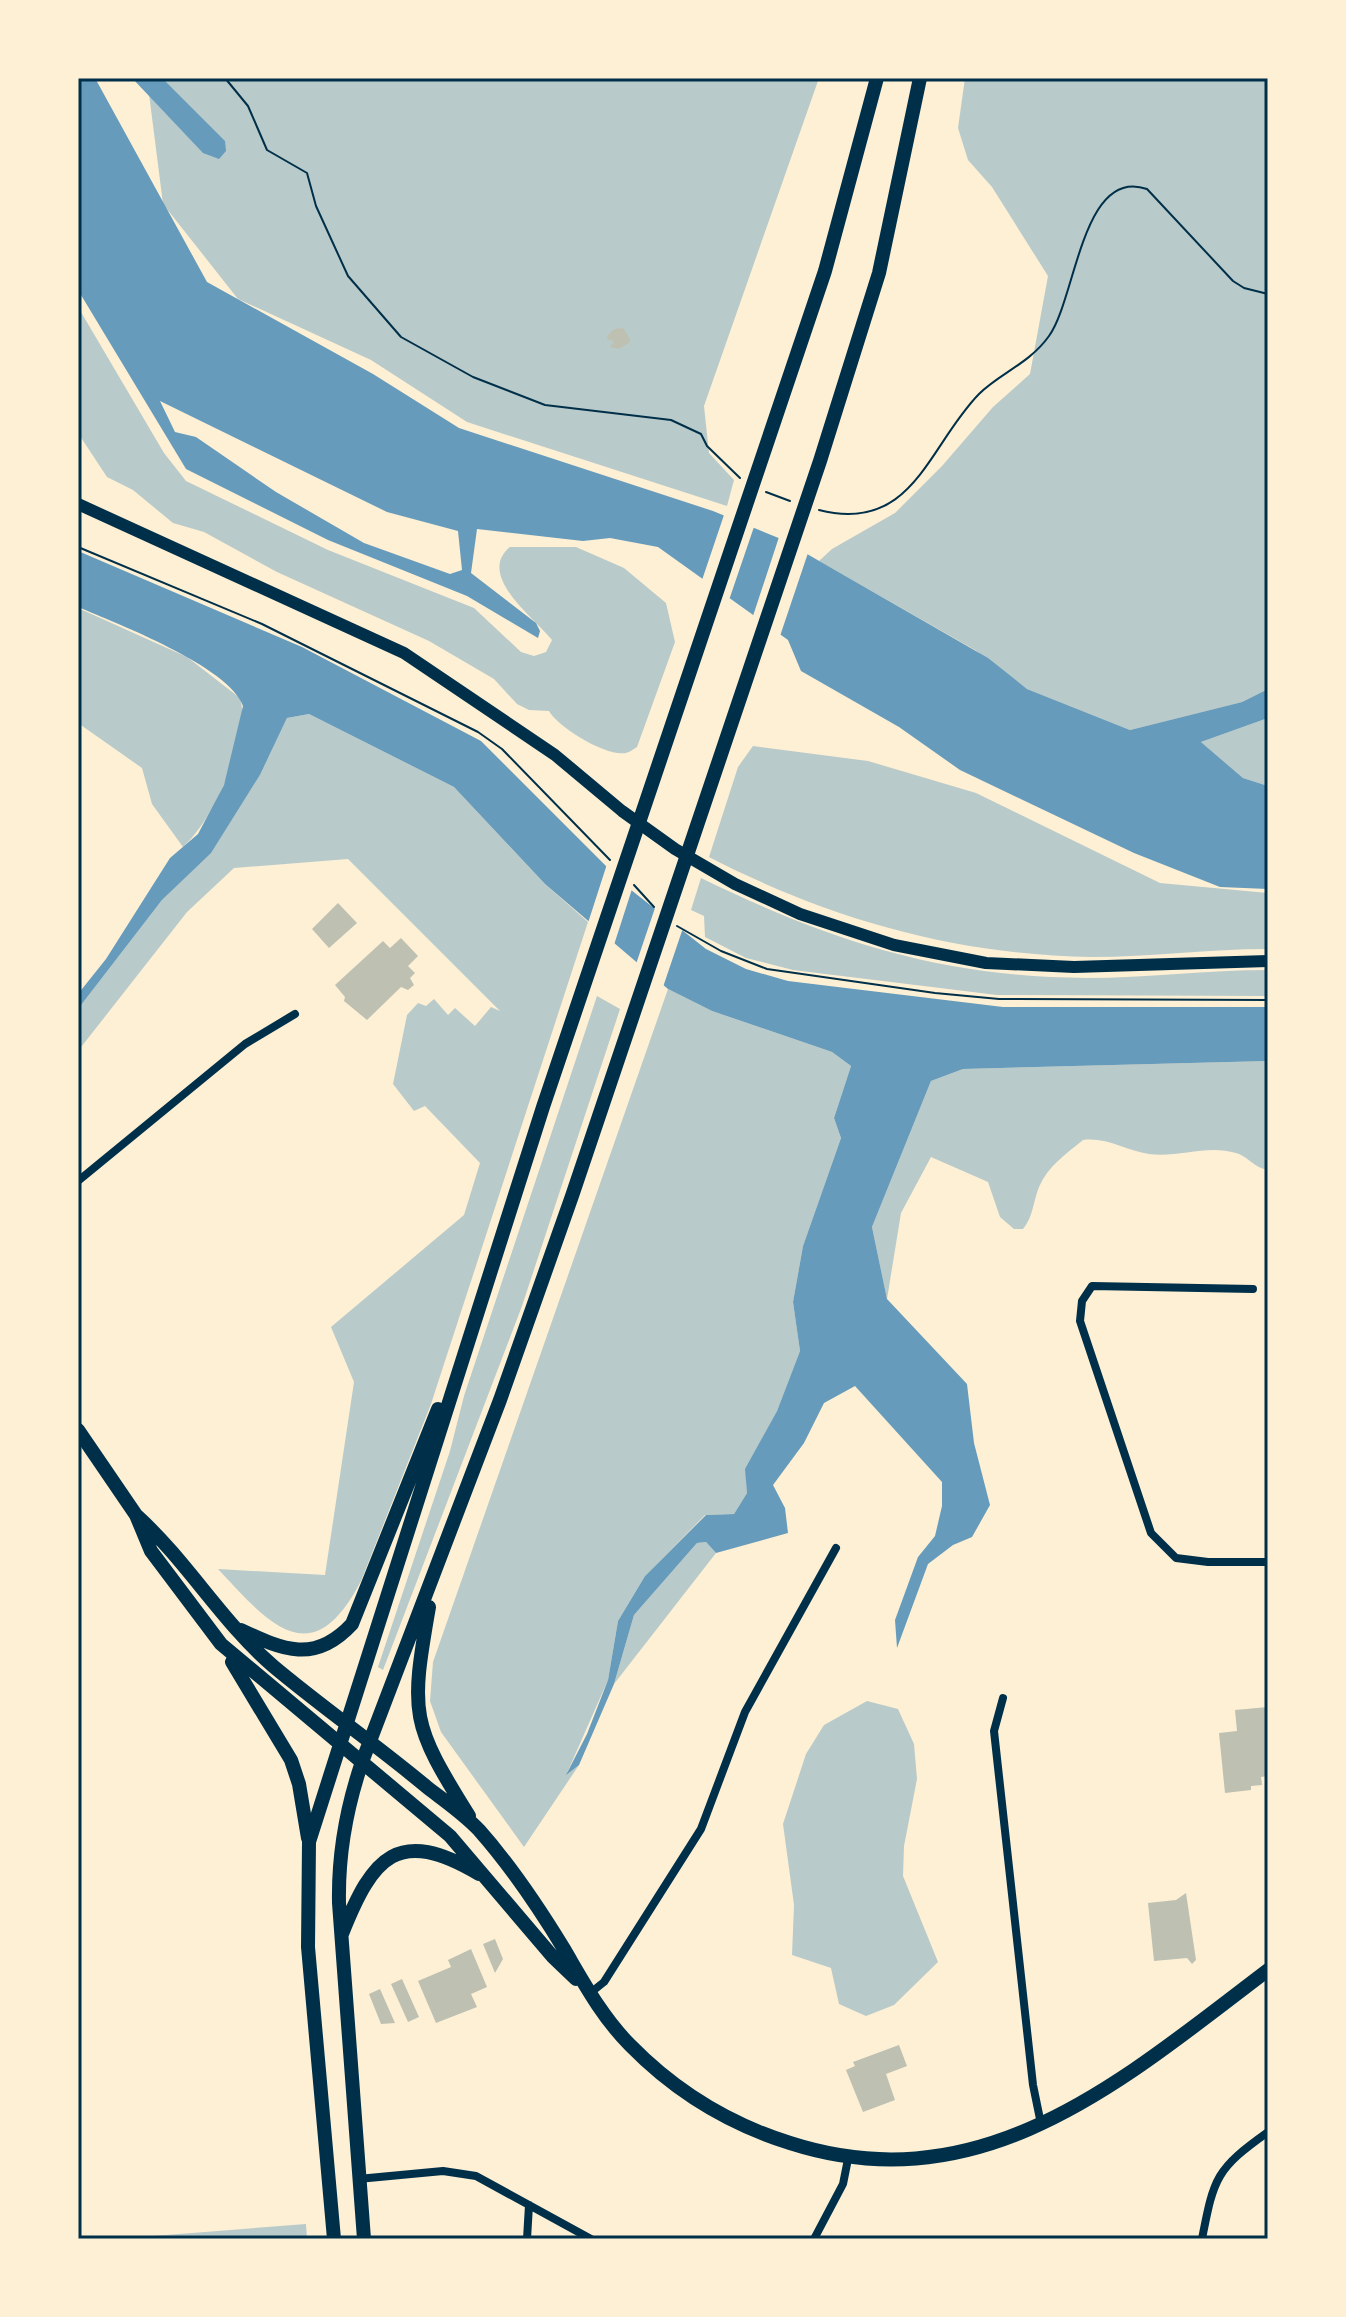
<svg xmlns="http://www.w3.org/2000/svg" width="1346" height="2317" font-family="Lato,sans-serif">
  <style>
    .green { fill: #b9caca }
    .water { fill: #669bbc; fill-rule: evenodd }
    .pier { fill: #fdf0d5 }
    .building { fill: #bec0b2 }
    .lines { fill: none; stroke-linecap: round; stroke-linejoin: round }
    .path { stroke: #003049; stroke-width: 2 }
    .minor { stroke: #003049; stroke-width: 8 }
    .secondary { stroke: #003049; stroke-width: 12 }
    .primary { stroke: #003049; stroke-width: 14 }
    .neatline { fill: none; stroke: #003049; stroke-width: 3 }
  </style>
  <rect width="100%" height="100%" fill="#fdf0d5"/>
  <!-- green -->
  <path class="green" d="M 147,78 L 819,78 L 704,406 L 709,453 L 734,480 L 727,506 L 467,422 L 371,360 L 238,299 L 163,204 Z
    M 965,78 L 1268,78 L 1268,689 L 1242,702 L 1130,730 L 1027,689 L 975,650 L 819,561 L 832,549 L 895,513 L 942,466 L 993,407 L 1030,374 L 1048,276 L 992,187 L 968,160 L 958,128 Z
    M 78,307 L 164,453 L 186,481 L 328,550 L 474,608 L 521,652 L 534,656 L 546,652 L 552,640 C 533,617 476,575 510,547 L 576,547 L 624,568 L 666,603 L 675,642 L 637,747 C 633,749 630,752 626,753 C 606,757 558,727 549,711 L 529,710 L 517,704 L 494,679 L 429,641 L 277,572 L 204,532 L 173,523 L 133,490 L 107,477 L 78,433 Z
    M 78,608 L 187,657 L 240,698 C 252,738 213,820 183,847 L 152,804 L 142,768 L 78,723 Z
    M 309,714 L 454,787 L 545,884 L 588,922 L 431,1404 L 361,1581 C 312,1675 270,1625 218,1569 L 325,1575 L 354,1382 L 331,1327 L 464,1215 L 480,1163 L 425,1106 L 414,1111 L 393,1084 L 407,1015 L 418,1003 L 426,1006 L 434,999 L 448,1015 L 455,1008 L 475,1026 L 491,1007 L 500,1011 L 348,859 L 234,868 L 187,912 L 78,1051 L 78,1009 L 162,900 L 211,852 L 260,775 L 287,718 Z
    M 1268,718 L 1268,786 L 1243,778 L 1201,742 Z
    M 753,746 L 868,761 L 976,793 L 1160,883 L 1268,893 L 1268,949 C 1209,949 1151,957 1092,957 C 956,955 829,919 709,857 L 738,767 Z
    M 701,878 C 830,941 941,977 1086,978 C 1147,978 1207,970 1268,970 L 1268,996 L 997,995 L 793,970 L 746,958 L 705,937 L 704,916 L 691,910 Z
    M 668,989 L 712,1011 L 832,1052 L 851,1066 L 834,1118 L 841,1138 L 803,1246 L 793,1302 L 800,1351 L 777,1411 L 746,1469 L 747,1493 L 734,1514 L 705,1515 L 645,1576 L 618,1621 L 608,1680 L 567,1773 L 579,1765 L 524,1847 L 441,1732 L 430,1701 L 433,1662 Z
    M 597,996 L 620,1009 L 522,1306 L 383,1670 L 378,1667 L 450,1451 L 464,1396 Z
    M 1268,1061 L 1268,1170 C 1254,1168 1248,1156 1236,1153 C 1207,1144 1178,1158 1149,1154 C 1127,1151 1107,1137 1083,1140 C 1066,1154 1048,1166 1039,1187 C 1033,1202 1033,1217 1023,1229 L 1014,1229 L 1000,1217 L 988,1182 L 931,1157 L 901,1213 L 887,1299 L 872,1227 L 931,1081 L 963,1069 Z
    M 706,1542 L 716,1553 L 614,1684 L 634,1615 L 697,1543 Z
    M 867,1701 L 898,1709 L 914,1744 L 917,1779 L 904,1846 L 903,1876 L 938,1962 L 894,2005 L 866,2016 L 839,2004 L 831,1968 L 792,1955 L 794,1905 L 783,1824 L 806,1754 L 824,1725 Z
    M 306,2224 L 307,2239 L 115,2239 Z"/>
  <!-- water -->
  <path class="water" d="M 78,78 L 95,78 L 207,282 L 373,374 L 459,428 L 713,511 L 781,539 L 988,658 L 1027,689 L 1130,730 L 1242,702 L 1268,689 L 1268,718 L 1201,742 L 1243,778 L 1268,786 L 1268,889 L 1220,887 L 1134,853 L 960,770 L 899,727 L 801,671 L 788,640 L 658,547 L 610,538 L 583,541 L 477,529 L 471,573 L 536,623 L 540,631 L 538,638 L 467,596 L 328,540 L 186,469 L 78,290 ZM 160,401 L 387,512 L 458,531 L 462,570 L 450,574 L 364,543 L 276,492 L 196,437 L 175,432 Z
    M 132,78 L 162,78 L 225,141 L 226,151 L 219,159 L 203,153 Z
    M 78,551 L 302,647 L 481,741 L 626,886 L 706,949 L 746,969 L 788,981 L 1003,1007 L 1268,1007 L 1268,1061 L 963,1069 L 931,1081 L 872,1227 L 887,1299 L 967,1384 L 974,1443 L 990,1505 L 972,1537 L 953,1545 L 928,1564 L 897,1648 L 895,1620 L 918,1557 L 935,1536 L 942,1506 L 942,1482 L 855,1386 L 824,1403 L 804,1443 L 773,1485 L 785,1508 L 788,1533 L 716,1553 L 706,1542 L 697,1543 L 634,1615 L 614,1684 L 579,1765 L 566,1775 L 587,1734 L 608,1680 L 618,1621 L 645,1576 L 706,1515 L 734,1514 L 747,1493 L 745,1469 L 777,1411 L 800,1351 L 793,1302 L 803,1246 L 841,1138 L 834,1118 L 851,1066 L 832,1052 L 712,1011 L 668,989 L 545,884 L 454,787 L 309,714 L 287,718 L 260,775 L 211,853 L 162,900 L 78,1009 L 78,994 L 106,959 L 170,858 L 198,834 L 224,785 L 243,706 C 230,667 116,623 78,607 Z"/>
  <!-- pier -->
  <path class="pier" d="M 725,512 L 755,524 L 728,603 L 701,583 Z
    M 780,534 L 809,550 L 779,639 L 752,619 Z
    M 608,861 L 633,886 L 613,948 L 587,926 Z
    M 656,905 L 683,928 L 662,990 L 635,967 Z"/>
  <!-- building -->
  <path class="building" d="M 623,328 L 630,339 L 629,343 L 618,349 L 610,347 L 614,341 L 607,339 L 608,335 L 614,329 Z
    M 338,903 L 357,923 L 329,948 L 312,929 Z
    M 401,938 L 418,956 L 408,966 L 415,973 L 410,978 L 414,985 L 408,990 L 401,987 L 367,1020 L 344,1001 L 345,997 L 335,985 L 383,941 L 390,948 Z
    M 1268,1707 L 1268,1776 L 1261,1777 L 1262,1785 L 1251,1786 L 1251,1790 L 1225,1793 L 1219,1733 L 1237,1731 L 1235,1710 Z
    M 1186,1893 L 1196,1960 L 1192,1964 L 1187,1958 L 1154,1961 L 1148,1903 L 1176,1900 Z
    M 495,1939 L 503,1959 L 495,1973 L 483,1944 Z
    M 471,1949 L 487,1987 L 471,1994 L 477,2007 L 436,2023 L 418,1981 L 451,1967 L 448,1960 Z
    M 402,1979 L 419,2017 L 408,2022 L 391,1984 Z
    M 380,1989 L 395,2023 L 381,2024 L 369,1994 Z
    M 899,2045 L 907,2066 L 886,2074 L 895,2100 L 863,2112 L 846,2070 L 855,2066 L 853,2062 Z"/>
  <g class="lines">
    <!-- path -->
    <path class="path" d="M 225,78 L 248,106 L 267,150 L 307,173 L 316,206 L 348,276 L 401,337 L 473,377 L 545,405 L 671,420 L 701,434 L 707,446 L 740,478
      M 766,492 L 790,501
      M 819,510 C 913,534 928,446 979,394 C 1000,373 1029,364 1049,336 C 1076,299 1082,166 1147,189 L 1233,281 L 1244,288 L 1268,294
      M 78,547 L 262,624 L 478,732 L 502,749 L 610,860
      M 634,885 L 654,907
      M 677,926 L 721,951 L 767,969 L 935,993 L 999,999 L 1268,1000"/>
    <!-- minor -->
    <path class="minor" d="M 78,1181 L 245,1044 L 295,1014
      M 1253,1289 L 1092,1286 L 1082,1301 L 1080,1321 L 1151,1533 L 1176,1558 L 1208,1562 L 1268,1562
      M 1003,1698 L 994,1731 L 1033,2085 L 1041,2124
      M 589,1994 L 604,1982 L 701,1829 L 745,1712 L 836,1548
      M 358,2179 L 443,2171 L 476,2176 L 591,2239
      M 527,2239 L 529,2205
      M 814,2239 L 843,2184 L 848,2159
      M 1202,2239 C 1214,2177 1216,2169 1268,2132"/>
    <!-- secondary -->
    <path class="secondary" d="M 78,504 L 404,653 L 555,755 L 622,811 L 675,849 L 735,884 L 800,914 L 894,945 L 986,963 L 1074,967 L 1268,961"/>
    <!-- primary -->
    <path class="primary" d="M 78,1430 L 136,1515 L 151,1551 L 221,1644 L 450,1836 L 553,1957 L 576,1979
      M 136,1515 C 187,1561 221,1621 273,1666 C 323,1708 378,1746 428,1788 C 445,1801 464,1814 479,1830 C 511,1866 539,1908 564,1949 C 584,1983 602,2017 630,2045 C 675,2091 729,2124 790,2143 C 983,2205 1124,2079 1268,1970
      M 429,1607 C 410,1715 411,1723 469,1816
      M 241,1630 C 283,1650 315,1664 352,1624 L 438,1409
      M 232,1662 L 291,1760 L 299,1784 L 308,1838
      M 342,1934 C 373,1856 398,1826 479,1874
      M 334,2239 L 308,1947 L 309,1842 L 543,1107 L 825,271 L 877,78
      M 364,2239 L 339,1903 C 338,1854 346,1809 362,1762 L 500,1400 L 572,1196 L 820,461 L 879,273 L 920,78"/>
  </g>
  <!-- border -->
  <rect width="1346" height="2317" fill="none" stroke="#fdf0d5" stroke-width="160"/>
  <rect x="80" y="80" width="1186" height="2157" class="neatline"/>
</svg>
